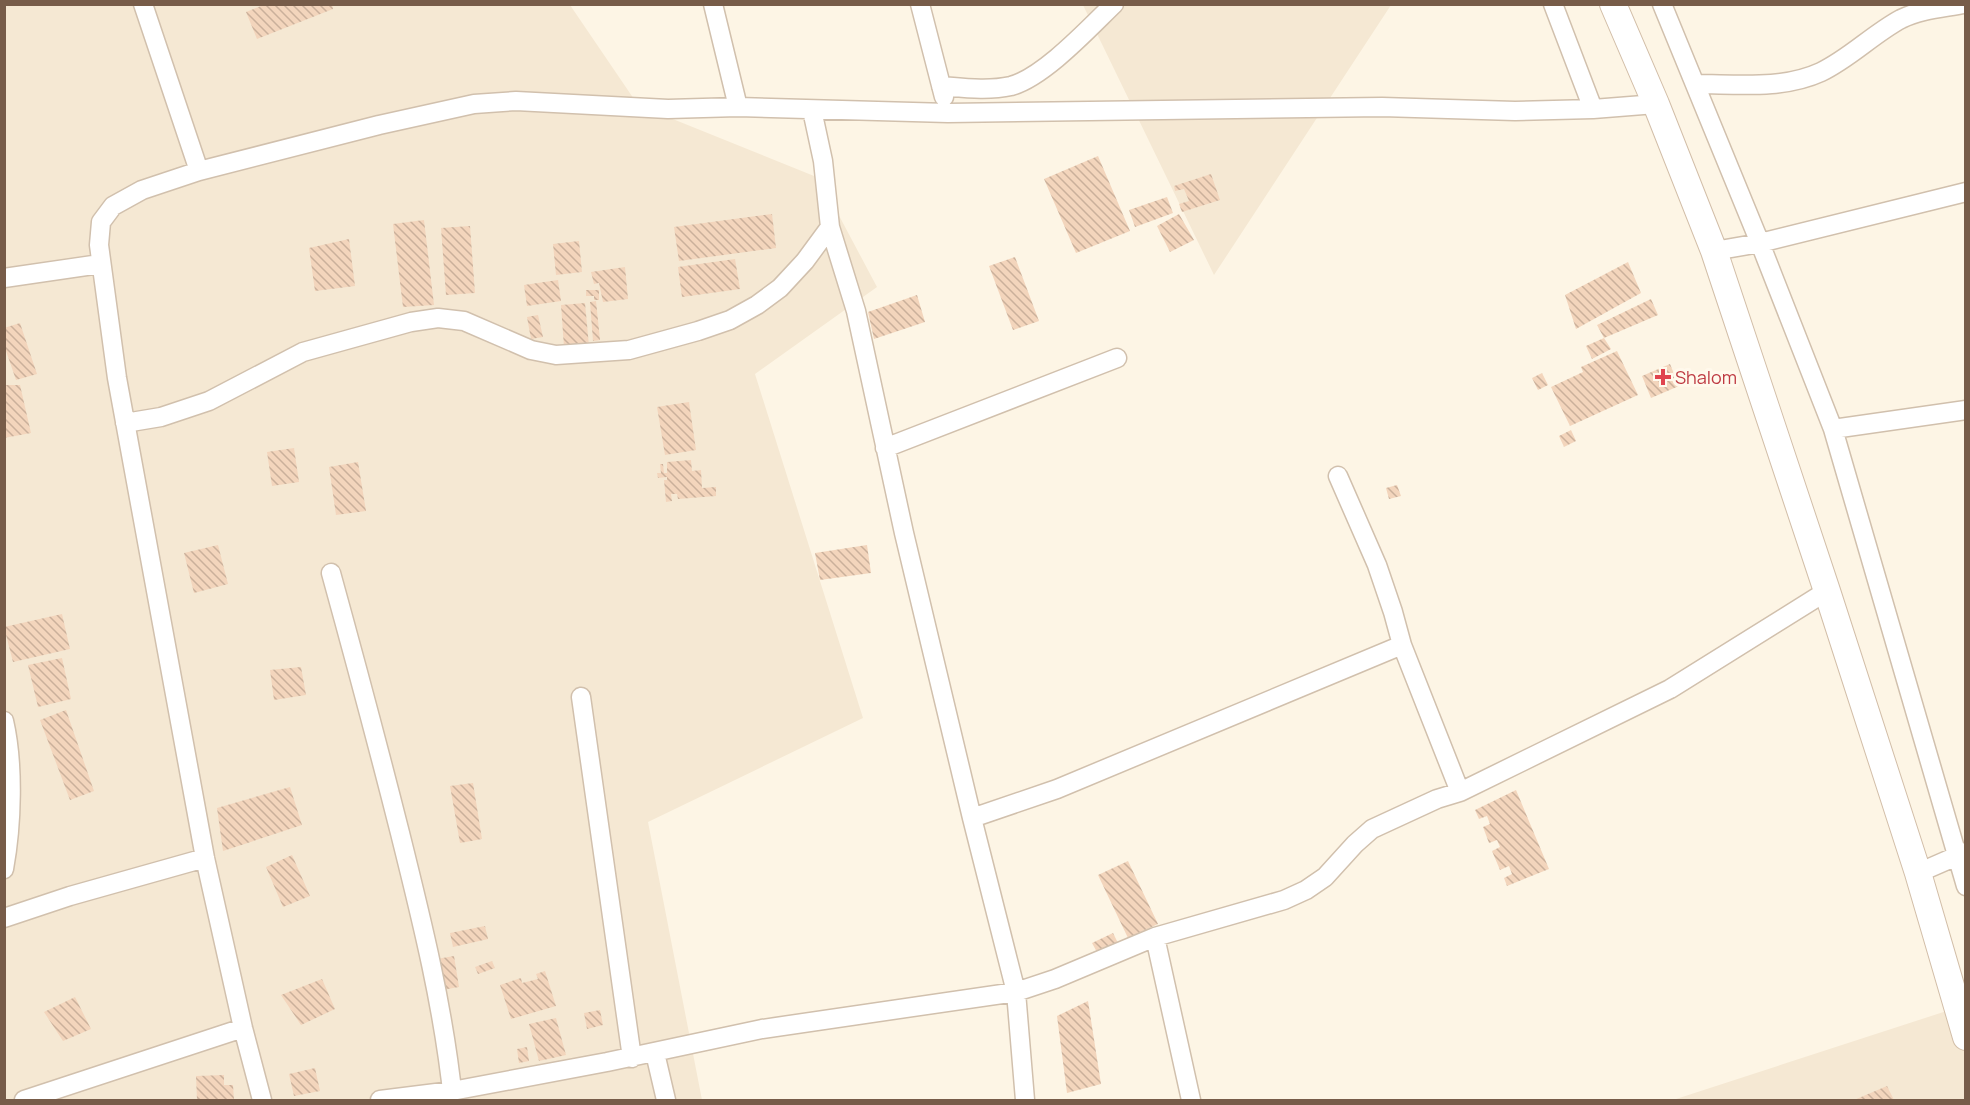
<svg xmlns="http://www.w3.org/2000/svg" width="1970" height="1105" font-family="Manrope,sans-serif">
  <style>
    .residential { fill: #f5e8d3 }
    .building { fill: url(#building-back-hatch) }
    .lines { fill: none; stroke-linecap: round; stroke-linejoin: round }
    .street-casing { stroke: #d1c0ad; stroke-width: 21 }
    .secondary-casing { stroke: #d2bea8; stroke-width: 28 }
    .street { stroke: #fff; stroke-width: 18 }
    .secondary { stroke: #fff; stroke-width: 26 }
    .health-dot { fill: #e0444e; stroke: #fff9ec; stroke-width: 2 }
    .labels { text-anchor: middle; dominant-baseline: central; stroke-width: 6; stroke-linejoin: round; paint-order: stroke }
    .health-label { font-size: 18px; fill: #be3a42; stroke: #fff9ec; text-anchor: start }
  </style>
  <defs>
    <pattern id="building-back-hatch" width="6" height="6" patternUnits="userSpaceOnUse" patternTransform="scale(1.5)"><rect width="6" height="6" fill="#f3d5bc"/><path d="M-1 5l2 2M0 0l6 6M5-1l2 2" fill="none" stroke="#cab09b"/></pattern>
  </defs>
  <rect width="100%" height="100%" fill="#fdf5e5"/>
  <!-- residential -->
  <path class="residential" d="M 5,5 L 570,5 L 638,105 L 819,178 L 877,287 L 755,374 L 863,718 L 648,822 L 702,1100 L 5,1100 Z
    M 1083,5 L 1391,5 L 1214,275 Z
    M 1965,1005 L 1965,1100 L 1673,1100 Z"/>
  <!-- building -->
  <path class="building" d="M 266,4 L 332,4 L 333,9 L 257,39 L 246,12 Z
    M 1098,156 L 1130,231 L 1076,253 L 1044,179 Z
    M 1211,174 L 1220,200 L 1182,212 L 1179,204 L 1189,201 L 1184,189 L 1175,191 L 1174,186 Z
    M 1167,197 L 1173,213 L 1135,227 L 1129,210 Z
    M 772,214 L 776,248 L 679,261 L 674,227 Z
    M 1179,214 L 1194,240 L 1170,252 L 1157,226 Z
    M 424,220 L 434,305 L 403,307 L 393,224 Z
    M 470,226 L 475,293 L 446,295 L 441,228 Z
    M 349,239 L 355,286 L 315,291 L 309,248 Z
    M 579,241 L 582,272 L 556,275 L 553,244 Z
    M 1015,257 L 1039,321 L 1013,330 L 989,266 Z
    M 735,259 L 740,289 L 682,297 L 678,267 Z
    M 1628,262 L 1641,293 L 1576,329 L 1565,295 Z
    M 625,267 L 628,299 L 603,302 L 599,283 L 594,284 L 591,272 Z
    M 558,280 L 561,301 L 527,306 L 524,285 Z
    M 586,290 L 599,290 L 599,300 L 594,300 L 594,296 L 586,296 Z
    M 917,295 L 925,322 L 874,339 L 868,312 Z
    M 1651,299 L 1658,315 L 1604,338 L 1597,325 Z
    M 596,301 L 600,340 L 593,341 L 590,302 Z
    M 585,303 L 589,346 L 564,347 L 561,305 Z
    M 538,315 L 543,337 L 531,339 L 527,317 Z
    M 20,323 L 37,374 L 16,380 L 4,345 L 4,328 Z
    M 1604,338 L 1611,349 L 1592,359 L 1586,346 Z
    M 1617,351 L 1638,395 L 1570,426 L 1551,387 L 1583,372 L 1581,367 Z
    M 1670,364 L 1679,386 L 1651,398 L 1642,376 Z
    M 1542,373 L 1548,385 L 1538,390 L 1532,378 Z
    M 4,385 L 20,385 L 31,433 L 4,438 Z
    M 689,402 L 696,450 L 665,455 L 657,407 Z
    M 1571,430 L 1576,441 L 1564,447 L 1559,436 Z
    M 294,448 L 299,482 L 272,486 L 267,452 Z
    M 691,460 L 692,471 L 701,470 L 702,488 L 716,487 L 716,496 L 678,499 L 677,494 L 671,494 L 672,501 L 666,502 L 664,480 L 667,480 L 667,477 L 658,478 L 657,473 L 661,473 L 660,464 L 663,464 L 664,473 L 667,473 L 667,462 Z
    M 358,462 L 366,511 L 336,515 L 329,467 Z
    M 1397,485 L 1401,496 L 1389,499 L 1386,488 Z
    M 218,545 L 228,584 L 194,593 L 184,553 Z
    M 867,545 L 871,573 L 820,580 L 815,553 Z
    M 62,614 L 70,649 L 13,662 L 4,627 Z
    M 62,658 L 71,699 L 38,707 L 28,665 Z
    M 301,667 L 306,695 L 274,700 L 270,670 Z
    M 66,710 L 94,791 L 70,800 L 40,720 Z
    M 473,783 L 482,839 L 460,843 L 450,786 Z
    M 290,787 L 302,825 L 223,851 L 217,808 Z
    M 1516,790 L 1549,869 L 1507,886 L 1504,878 L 1512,874 L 1509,866 L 1500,870 L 1492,851 L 1500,847 L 1497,840 L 1489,843 L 1483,827 L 1490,824 L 1487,816 L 1479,819 L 1475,810 Z
    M 292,855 L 310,896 L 283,907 L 266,867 Z
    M 1128,861 L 1158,924 L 1128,938 L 1098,875 Z
    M 485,926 L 488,939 L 453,947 L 450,933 Z
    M 1113,933 L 1118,943 L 1098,954 L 1092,943 Z
    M 454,956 L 459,987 L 442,990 L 437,959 Z
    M 492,961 L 495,968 L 478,974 L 475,967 Z
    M 545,971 L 556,1006 L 511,1019 L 500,985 L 521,978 L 522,983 L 538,979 L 536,974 Z
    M 322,979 L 335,1009 L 301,1025 L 281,995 Z
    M 75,997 L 91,1029 L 63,1041 L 44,1012 Z
    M 1088,1001 L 1101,1084 L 1067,1093 L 1057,1016 Z
    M 600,1010 L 603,1025 L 587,1029 L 584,1013 Z
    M 556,1018 L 566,1055 L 539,1061 L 529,1024 Z
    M 527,1047 L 529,1061 L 519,1063 L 517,1049 Z
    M 315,1068 L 320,1091 L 294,1096 L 289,1074 Z
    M 224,1075 L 224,1085 L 233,1085 L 234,1100 L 197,1100 L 196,1076 Z
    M 1887,1086 L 1894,1100 L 1854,1100 Z"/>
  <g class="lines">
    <defs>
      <path id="street" d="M 143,4 L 199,171
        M 713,4 L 738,107
        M 920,4 L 944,97
        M 1553,4 L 1593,109
        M 1662,4 L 1760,243 L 1833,429 L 1966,886
        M 1695,84 C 1736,84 1782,90 1821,72 C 1850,58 1873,34 1901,19 C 1921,9 1943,8 1964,4
        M 941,86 C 965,88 988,91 1011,86 C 1044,77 1089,28 1114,4
        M 812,110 L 823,161 L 830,227 L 856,311 L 904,533 L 972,818 L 1016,992 L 1025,1100
        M 1714,251 L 1760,243 L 1966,192
        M 4,278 L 100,264
        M 125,423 L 161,417 L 209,401 L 303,352 L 411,322 L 438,318 L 464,321 L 531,350 L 556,355 L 629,350 L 698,331 L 730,320 L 757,305 L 780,288 L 805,261 L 830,227
        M 1833,429 L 1966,410
        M 885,448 L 1117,358
        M 1338,476 L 1377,565 L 1393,612 L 1402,645 L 1460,792
        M 331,573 C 355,660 378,746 400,833 C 422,921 444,1010 453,1100
        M 581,697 L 632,1058
        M 4,721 C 14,764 12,825 4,869
        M 972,818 L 1057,789 L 1402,645
        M 1918,873 L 1966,852
        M 4,918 L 70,896 L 205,858
        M 1155,937 L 1191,1100
        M 655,1053 L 666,1100
        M 24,1100 L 243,1028
        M 262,1100 L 243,1028 L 205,858 L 117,378 L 99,245 L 101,222 L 113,206 L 142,190 L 199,171 L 379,125 L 474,104 L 516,101 L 668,109 L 738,107 L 948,113 L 1382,107 L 1515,111 L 1593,109 L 1656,104
        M 380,1100 L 452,1091 L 607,1062 L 762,1029 L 1016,992 L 1055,979 L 1155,937 L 1284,900 L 1306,890 L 1325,877 L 1355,844 L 1372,829 L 1437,799 L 1460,792 L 1670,689 L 1827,591"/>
      <path id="secondary" d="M 1613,4 L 1656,104 L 1714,251 L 1827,591 L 1918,873 L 1966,1037"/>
    </defs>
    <!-- street casing -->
    <use href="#street" class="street-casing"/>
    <!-- secondary casing -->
    <use href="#secondary" class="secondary-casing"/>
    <!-- street -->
    <use href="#street" class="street"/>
    <!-- secondary -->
    <use href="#secondary" class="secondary"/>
  </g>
  <!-- markers -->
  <path class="health-dot" d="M1660 368h6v6h6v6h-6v6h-6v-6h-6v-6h6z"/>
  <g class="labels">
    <!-- health labels -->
    <g class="health-label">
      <text x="1675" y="377">Shalom</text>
    </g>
  </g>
  <!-- border -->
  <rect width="1970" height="1105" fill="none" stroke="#775c49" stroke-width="12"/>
</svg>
